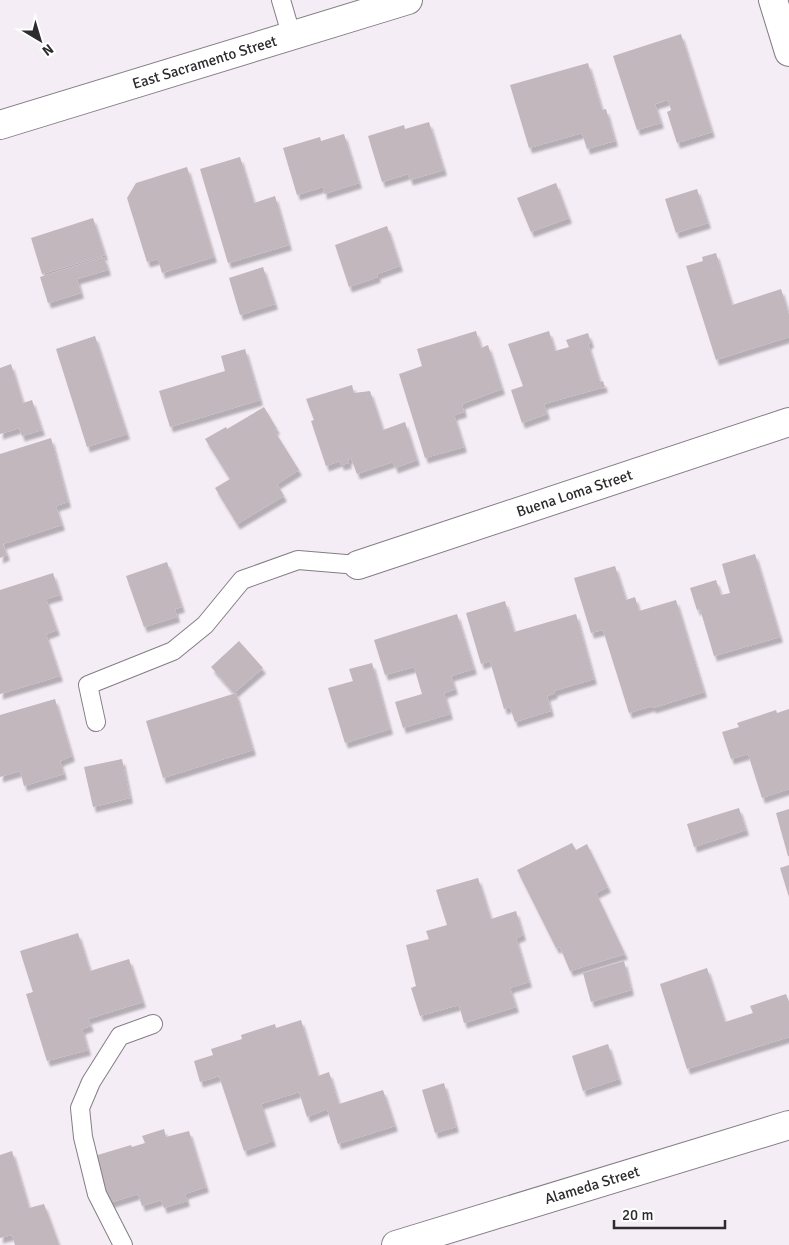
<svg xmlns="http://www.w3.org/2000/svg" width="789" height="1245" font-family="Signika,sans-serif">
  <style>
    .building { fill: #c1b7bc; filter: url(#shadow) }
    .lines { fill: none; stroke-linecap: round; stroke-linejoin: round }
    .service-casing { stroke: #847d84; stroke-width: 20 }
    .minor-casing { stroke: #847d84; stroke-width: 30 }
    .service { stroke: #fff; stroke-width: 18 }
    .minor { stroke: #fff; stroke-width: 28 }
    .labels { text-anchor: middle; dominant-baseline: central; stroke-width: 4.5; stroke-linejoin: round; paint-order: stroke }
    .street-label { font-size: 15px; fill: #2e2b2e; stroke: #fff }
  </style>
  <defs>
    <filter id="shadow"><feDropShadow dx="3" dy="5.5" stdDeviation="1" flood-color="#0004"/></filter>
  </defs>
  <rect width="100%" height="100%" fill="#f5edf6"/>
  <!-- building -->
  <path class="building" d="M 681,34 L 712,132 L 677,143 L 667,112 L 671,110 L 668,100 L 655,104 L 661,123 L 637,130 L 613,56 Z
    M 588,63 L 602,110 L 606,109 L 615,141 L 587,149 L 582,133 L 529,148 L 510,85 Z
    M 429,122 L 444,170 L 410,180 L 408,174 L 382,182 L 368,136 L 404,125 L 405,129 Z
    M 344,134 L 359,183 L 324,194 L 323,187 L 297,195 L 283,148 L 320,137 L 321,141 Z
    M 240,157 L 254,203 L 275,196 L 289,245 L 228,263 L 200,169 Z
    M 187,167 L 214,257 L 162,273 L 158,259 L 147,262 L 127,198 L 136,183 Z
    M 556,183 L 569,218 L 531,232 L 517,198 Z
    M 697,189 L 708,223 L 676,233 L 665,199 Z
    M 93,218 L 105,255 L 42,274 L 31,238 Z
    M 387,226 L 400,266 L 377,274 L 378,277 L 349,287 L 335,245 Z
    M 716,253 L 732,305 L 781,289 L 789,315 L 789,337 L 716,360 L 686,266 L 703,261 L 702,257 Z
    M 104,257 L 108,270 L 77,279 L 81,293 L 48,303 L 40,277 Z
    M 263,267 L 275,304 L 240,315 L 229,278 Z
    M 476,331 L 481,348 L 488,345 L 502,389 L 462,404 L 464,412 L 454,415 L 464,447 L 425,458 L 399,374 L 422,366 L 417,349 Z
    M 549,331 L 555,351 L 569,347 L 566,340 L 588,333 L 591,342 L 588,344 L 600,382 L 603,381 L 605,387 L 544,404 L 547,414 L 522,423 L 511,390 L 523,386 L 508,344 Z
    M 95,336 L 127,434 L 87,447 L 56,349 Z
    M 245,349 L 260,400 L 170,427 L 159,391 L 225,371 L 221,356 Z
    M 11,364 L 23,403 L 32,400 L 42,430 L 22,436 L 19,428 L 0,434 L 0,368 Z
    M 352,385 L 354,393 L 370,391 L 383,430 L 405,422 L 417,460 L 395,468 L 393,462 L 357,474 L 351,458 L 348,459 L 349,463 L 341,465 L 340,461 L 326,466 L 311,421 L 314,420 L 306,399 Z
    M 264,407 L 277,429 L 274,430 L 299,470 L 277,484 L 284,496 L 237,524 L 215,488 L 230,479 L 205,439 L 226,427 L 227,429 Z
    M 51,438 L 68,502 L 56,506 L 62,525 L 3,544 L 7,555 L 0,558 L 0,454 Z
    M 755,554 L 780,637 L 714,656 L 700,609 L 697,610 L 690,588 L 716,580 L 721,595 L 730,593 L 722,564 Z
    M 167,562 L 182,607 L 175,609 L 177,617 L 144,627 L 126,576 Z
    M 615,566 L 626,600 L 635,597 L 639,611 L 676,600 L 704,692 L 653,708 L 652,706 L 629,713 L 603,630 L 591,633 L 574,578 Z
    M 53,573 L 60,595 L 46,599 L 57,630 L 46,634 L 60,676 L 0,694 L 0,590 Z
    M 505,601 L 514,632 L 576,614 L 594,679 L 554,691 L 555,693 L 547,696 L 551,711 L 515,722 L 510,707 L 504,709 L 490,661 L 481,664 L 466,613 Z
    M 457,614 L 474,669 L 451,676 L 455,689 L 444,693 L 450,714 L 403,728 L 395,702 L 422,694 L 414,667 L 385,675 L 374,640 Z
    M 239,641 L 263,668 L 234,693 L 211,667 Z
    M 372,663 L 390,729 L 345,743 L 328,688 L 353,681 L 349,669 Z
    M 236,693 L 253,750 L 163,778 L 146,721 Z
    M 55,699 L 72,756 L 60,761 L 64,774 L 24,786 L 20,771 L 0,777 L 0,715 Z
    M 789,709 L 789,789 L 762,798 L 748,754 L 731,759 L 722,732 L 739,727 L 737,723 L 776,710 L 777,713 Z
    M 122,759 L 130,798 L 93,807 L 84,767 Z
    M 739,808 L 746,830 L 694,847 L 687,824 Z
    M 789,809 L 789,856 L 788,856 L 776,813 Z
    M 572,843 L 576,850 L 587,844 L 608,887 L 596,893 L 625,954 L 570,971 L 560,947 L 556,948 L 517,870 Z
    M 789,865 L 789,897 L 780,868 Z
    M 478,878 L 491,919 L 516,911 L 523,935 L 516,938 L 529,982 L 510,988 L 516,1007 L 464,1023 L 459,1005 L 420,1016 L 411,988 L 416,986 L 406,945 L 429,939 L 426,931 L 447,925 L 436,890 Z
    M 78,933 L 90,971 L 129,959 L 143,1002 L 88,1019 L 91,1026 L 82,1029 L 88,1050 L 47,1061 L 26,994 L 33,992 L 20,951 Z
    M 624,961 L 631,990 L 591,1002 L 583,973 Z
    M 707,968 L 725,1022 L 753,1013 L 750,1006 L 786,994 L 789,1002 L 789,1037 L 687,1069 L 660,984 Z
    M 301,1020 L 318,1076 L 329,1072 L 339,1104 L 383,1090 L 395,1126 L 338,1144 L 327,1109 L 307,1117 L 299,1092 L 261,1104 L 273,1141 L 244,1151 L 219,1076 L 200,1082 L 194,1061 L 213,1055 L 211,1049 L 242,1039 L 241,1035 L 275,1024 L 276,1028 Z
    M 608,1044 L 619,1079 L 583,1091 L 572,1056 Z
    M 444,1083 L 456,1127 L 435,1133 L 422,1090 Z
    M 164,1129 L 166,1137 L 189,1131 L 206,1187 L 185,1194 L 187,1201 L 164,1208 L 161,1200 L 142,1206 L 138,1194 L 106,1204 L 91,1157 L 131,1145 L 132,1147 L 145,1143 L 142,1136 Z
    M 12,1151 L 29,1208 L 44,1204 L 59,1245 L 15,1245 L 12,1235 L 0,1238 L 0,1155 Z"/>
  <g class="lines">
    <defs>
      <path id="service" d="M 281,0 L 291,34
        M 96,722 L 88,685 L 173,651 L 205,625 L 242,580 L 298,560 L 358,565
        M 123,1245 L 97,1194 L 83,1137 L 80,1108 L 91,1082 L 120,1036 L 153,1024"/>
      <g id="minor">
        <path d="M 773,0 L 789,52"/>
        <path id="s1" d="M 0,125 L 408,0"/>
        <path id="s2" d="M 358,565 L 789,422"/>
        <path id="s3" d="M 396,1245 L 789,1125"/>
      </g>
    </defs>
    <!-- service casing -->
    <use href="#service" class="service-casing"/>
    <!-- minor casing -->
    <use href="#minor" class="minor-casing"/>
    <!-- service -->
    <use href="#service" class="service"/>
    <!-- minor -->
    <use href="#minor" class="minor"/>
  </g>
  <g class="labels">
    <!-- street labels -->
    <g class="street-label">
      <text stroke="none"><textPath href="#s1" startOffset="214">East Sacramento Street</textPath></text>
      <text stroke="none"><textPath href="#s2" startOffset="228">Buena Loma Street</textPath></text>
      <text stroke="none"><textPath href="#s3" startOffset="205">Alameda Street</textPath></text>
    </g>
  </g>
  <!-- north arrow -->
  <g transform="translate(40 40) rotate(142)" stroke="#ffffff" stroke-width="4" paint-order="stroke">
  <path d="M0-4L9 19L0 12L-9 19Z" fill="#2e2b2e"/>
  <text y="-8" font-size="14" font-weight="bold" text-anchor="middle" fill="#2e2b2e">N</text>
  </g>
  <!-- scale -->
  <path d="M614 1220v8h111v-8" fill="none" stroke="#2e2b2e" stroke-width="2.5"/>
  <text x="622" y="1220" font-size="15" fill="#2e2b2e" stroke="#ffffff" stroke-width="4" paint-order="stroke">20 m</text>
</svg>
